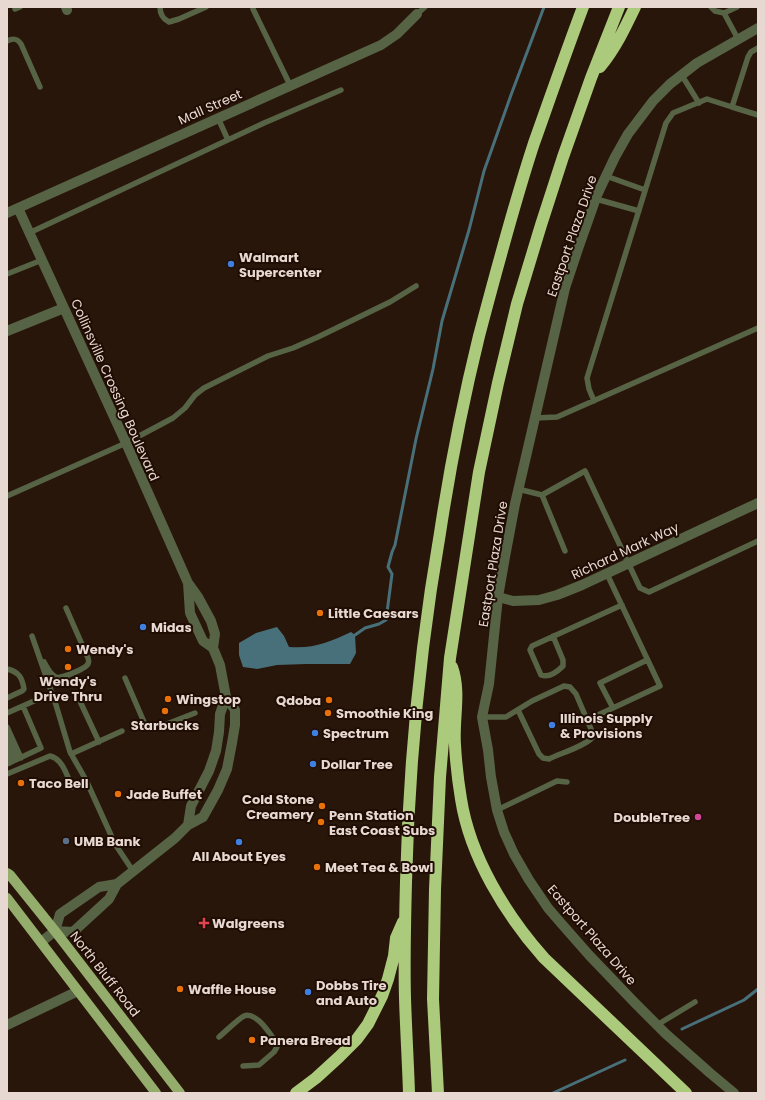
<svg xmlns="http://www.w3.org/2000/svg" width="765" height="1100" font-family="Poppins,sans-serif">
  <style>
    .water { fill: #48707b }
    .lines { fill: none; stroke-linecap: round; stroke-linejoin: round }
    .stream { stroke: #48707b; stroke-width: 3 }
    .service { stroke: #576345; stroke-width: 5.5 }
    .minor { stroke: #576345; stroke-width: 10 }
    .primary { stroke: #94ac6c; stroke-width: 10 }
    .motorway { stroke: #acca7b; stroke-width: 12 }
    .shop-dot { fill: #3f7fe0; stroke: #1f0c03; stroke-width: 1.5 }
    .food-dot { fill: #e8710a; stroke: #1f0c03; stroke-width: 1.5 }
    .hotel-dot { fill: #d1479c; stroke: #1f0c03; stroke-width: 1.5 }
    .service-dot { fill: #5c6f8a; stroke: #1f0c03; stroke-width: 1.5 }
    .health-dot { fill: #e0444e; stroke: #1f0c03; stroke-width: 1.5 }
    .labels { text-anchor: middle; dominant-baseline: central; stroke-width: 4; stroke-linejoin: round; paint-order: stroke }
    .street-label { font-size: 13px; fill: #e7d9d1; stroke: #1f0c03 }
    .poi-label { font-size: 13px; font-weight: bold; fill: #e7d9d1; stroke: #1f0c03; text-anchor: start }
  </style>
  <rect width="100%" height="100%" fill="#29160a"/>
  <!-- water -->
  <path class="water" d="M 277,627 L 284,636 L 289,647 C 314,649 329,642 351,632 L 355,635 L 356,653 L 350,664 L 306,664 L 277,665 L 257,669 L 243,667 L 239,655 L 239,643 L 256,633 Z"/>
  <g class="lines">
    <!-- stream -->
    <path class="stream" d="M 355,635 L 365,628 L 379,624 L 386,620 L 392,574 L 388,567 L 392,552 L 395,545 L 416,439 L 433,369 L 442,321 L 469,230 L 484,171 L 511,95 L 544,7
      M 682,1029 L 744,1000 L 758,989
      M 553,1093 L 625,1060"/>
    <!-- service -->
    <path class="service" d="M 160,7 C 160,14 163,19 169,22 L 179,19 L 206,7
      M 711,7 L 715,11 L 724,13 L 738,39
      M 15,9 L 20,7
      M 253,9 L 290,85
      M 724,13 L 737,7
      M 417,14 L 425,7
      M 7,41 C 13,38 17,38 21,44 L 40,87
      M 681,74 L 699,103
      M 732,107 L 758,115
      M 218,118 L 228,140
      M 606,176 L 645,190
      M 596,199 L 639,211
      M 29,233 L 264,123 L 341,90
      M 7,274 L 42,260
      M 594,401 L 589,389 L 587,378 L 666,123 L 673,113 L 707,99 L 732,107 L 748,57 L 751,52 L 758,48
      M 535,418 L 557,417 L 758,328
      M 518,489 L 542,495 L 565,551
      M 542,495 L 585,471 L 640,588 L 649,592 L 758,541
      M 7,496 L 126,443 L 173,418 L 185,408 L 195,395 L 204,388 L 268,356 L 293,348 L 318,337 L 390,302 L 416,286
      M 607,574 L 660,686 L 613,708 L 600,683 L 647,660
      M 32,636 L 56,705 L 70,752 L 86,780 L 115,844 L 133,871
      M 553,636 L 563,660 L 563,666 C 557,672 549,678 541,675 L 530,650 L 532,646 L 622,605
      M 44,662 C 47,667 50,675 56,677 C 61,679 85,669 88,664 C 89,662 89,661 88,658 L 66,608
      M 7,669 C 19,672 22,677 24,689 L 22,691 L 7,698
      M 125,678 L 144,722 L 148,727 L 154,729 L 195,713
      M 78,697 L 99,742
      M 7,713 L 52,693
      M 482,717 L 506,717 L 532,701 L 564,686 L 570,687 L 576,694 L 594,736 C 586,746 561,753 549,759 L 543,758 L 539,754 L 518,710
      M 587,720 L 613,708
      M 7,727 L 21,758
      M 7,737 L 17,759
      M 7,746 L 13,761
      M 71,754 L 122,731
      M 7,756 L 10,763
      M 7,764 L 41,748 L 23,706
      M 7,774 L 50,756 C 63,759 67,776 72,787
      M 497,810 L 557,781 L 567,782
      M 657,1025 L 695,1002
      M 219,1037 C 225,1032 238,1019 244,1016 C 256,1011 270,1034 276,1042 L 277,1047 L 274,1052 L 259,1065 L 243,1066"/>
    <!-- minor -->
    <path class="minor" d="M 66,7 L 67,10
      M 18,208 L 126,443 L 188,583 L 198,597 L 211,621 L 215,634 L 213,648 L 220,665 L 226,697 L 235,710 L 235,725 L 232,743 L 227,769 L 218,790 L 203,817 L 188,825 L 175,838 L 117,884 L 109,899 L 73,932 L 55,931
      M 7,213 L 381,45 L 397,34 L 417,14
      M 7,331 L 64,308
      M 188,583 L 190,613 L 203,641 L 213,648
      M 498,597 L 513,601 L 539,600 L 557,595 L 582,585 L 758,503
      M 188,825 L 191,806 L 209,771 L 216,751 L 219,732 L 220,714 L 226,697
      M 41,942 L 55,931 L 60,914 L 99,887 L 117,884
      M 7,1025 L 78,991
      M 734,1093 L 710,1073 L 666,1034 L 635,1003 L 589,955 L 560,922 L 548,908 L 529,880 L 514,854 L 504,832 L 497,810 L 491,777 L 488,750 L 482,717 L 489,684 L 498,597 L 505,557 L 515,504 L 565,288 L 578,249 L 597,195 L 615,157 L 628,134 L 653,101 L 670,84 L 697,63 L 758,28"/>
    <!-- primary -->
    <path class="primary" d="M 7,873 L 10,875 L 55,931 L 180,1093
      M 7,898 L 156,1093"/>
    <!-- motorway -->
    <path class="motorway" d="M 600,67 C 615,49 625,28 635,7
      M 452,667 C 461,692 453,719 455,745 C 456,763 458,781 461,799 C 470,857 506,915 544,958 L 686,1093
      M 296,1093 L 316,1078 L 339,1057 L 357,1039 L 368,1024 L 382,996 L 388,979 L 394,956 L 396,938 L 403,922
      M 409,1093 C 408,1062 406,1030 405,998 C 404,960 405,920 406,882 C 409,764 420,648 440,533 C 450,467 463,401 479,336 C 496,272 513,207 534,143 C 550,98 566,52 583,7
      M 438,1093 L 433,999 L 435,889 L 440,777 L 450,658 L 479,472 L 498,383 L 517,304 L 541,225 L 563,157 L 591,78 L 619,7"/>
  </g>
  <!-- markers -->
  <g class="shop-dot">
    <circle cx="231" cy="264" r="4"/>
    <circle cx="143" cy="627" r="4"/>
    <circle cx="552" cy="725" r="4"/>
    <circle cx="315" cy="733" r="4"/>
    <circle cx="313" cy="764" r="4"/>
    <circle cx="239" cy="842" r="4"/>
    <circle cx="308" cy="992" r="4"/>
  </g>
  <g class="food-dot">
    <circle cx="320" cy="613" r="4"/>
    <circle cx="68" cy="649" r="4"/>
    <circle cx="68" cy="667" r="4"/>
    <circle cx="168" cy="699" r="4"/>
    <circle cx="329" cy="700" r="4"/>
    <circle cx="165" cy="711" r="4"/>
    <circle cx="328" cy="713" r="4"/>
    <circle cx="21" cy="783" r="4"/>
    <circle cx="118" cy="794" r="4"/>
    <circle cx="322" cy="806" r="4"/>
    <circle cx="321" cy="822" r="4"/>
    <circle cx="317" cy="867" r="4"/>
    <circle cx="180" cy="989" r="4"/>
    <circle cx="252" cy="1040" r="4"/>
  </g>
  <circle class="hotel-dot" cx="698" cy="817" r="4"/>
  <circle class="service-dot" cx="66" cy="841" r="4"/>
  <path class="health-dot" d="M202 917h4v4h4v4h-4v4h-4v-4h-4v-4h4z"/>
  <g class="labels">
    <!-- street labels -->
    <g class="street-label">
      <text transform="translate(210 107) rotate(-24)">Mall Street</text>
      <text transform="translate(572 236) rotate(-71)">Eastport Plaza Drive</text>
      <text transform="translate(115 390) rotate(66)">Collinsville Crossing Boulevard</text>
      <text transform="translate(625 551) rotate(-25)">Richard Mark Way</text>
      <text transform="translate(493 564) rotate(-81)">Eastport Plaza Drive</text>
      <text transform="translate(592 935) rotate(49)">Eastport Plaza Drive</text>
      <text transform="translate(105 974) rotate(52)">North Bluff Road</text>
    </g>
    <!-- poi labels -->
    <g class="poi-label">
      <text x="239" y="257">Walmart<tspan x="239" dy="15">Supercenter</tspan></text>
      <text x="328" y="613">Little Caesars</text>
      <text x="151" y="627">Midas</text>
      <text x="76" y="649">Wendy's</text>
      <text x="68" y="681" text-anchor="middle">Wendy's<tspan x="68" dy="15">Drive Thru</tspan></text>
      <text x="176" y="699">Wingstop</text>
      <text x="321" y="700" text-anchor="end">Qdoba</text>
      <text x="336" y="713">Smoothie King</text>
      <text x="560" y="718">Illinois Supply<tspan x="560" dy="15">&amp; Provisions</tspan></text>
      <text x="165" y="725" text-anchor="middle">Starbucks</text>
      <text x="323" y="733">Spectrum</text>
      <text x="321" y="764">Dollar Tree</text>
      <text x="29" y="783">Taco Bell</text>
      <text x="126" y="794">Jade Buffet</text>
      <text x="314" y="799" text-anchor="end">Cold Stone<tspan x="314" dy="15">Creamery</tspan></text>
      <text x="329" y="815">Penn Station<tspan x="329" dy="15">East Coast Subs</tspan></text>
      <text x="690" y="817" text-anchor="end">DoubleTree</text>
      <text x="74" y="841">UMB Bank</text>
      <text x="239" y="856" text-anchor="middle">All About Eyes</text>
      <text x="325" y="867">Meet Tea &amp; Bowl</text>
      <text x="212" y="923">Walgreens</text>
      <text x="316" y="985">Dobbs Tire<tspan x="316" dy="15">and Auto</tspan></text>
      <text x="188" y="989">Waffle House</text>
      <text x="260" y="1040">Panera Bread</text>
    </g>
  </g>
  <!-- border -->
  <rect width="765" height="1100" fill="none" stroke="#e7d9d1" stroke-width="16"/>
</svg>
